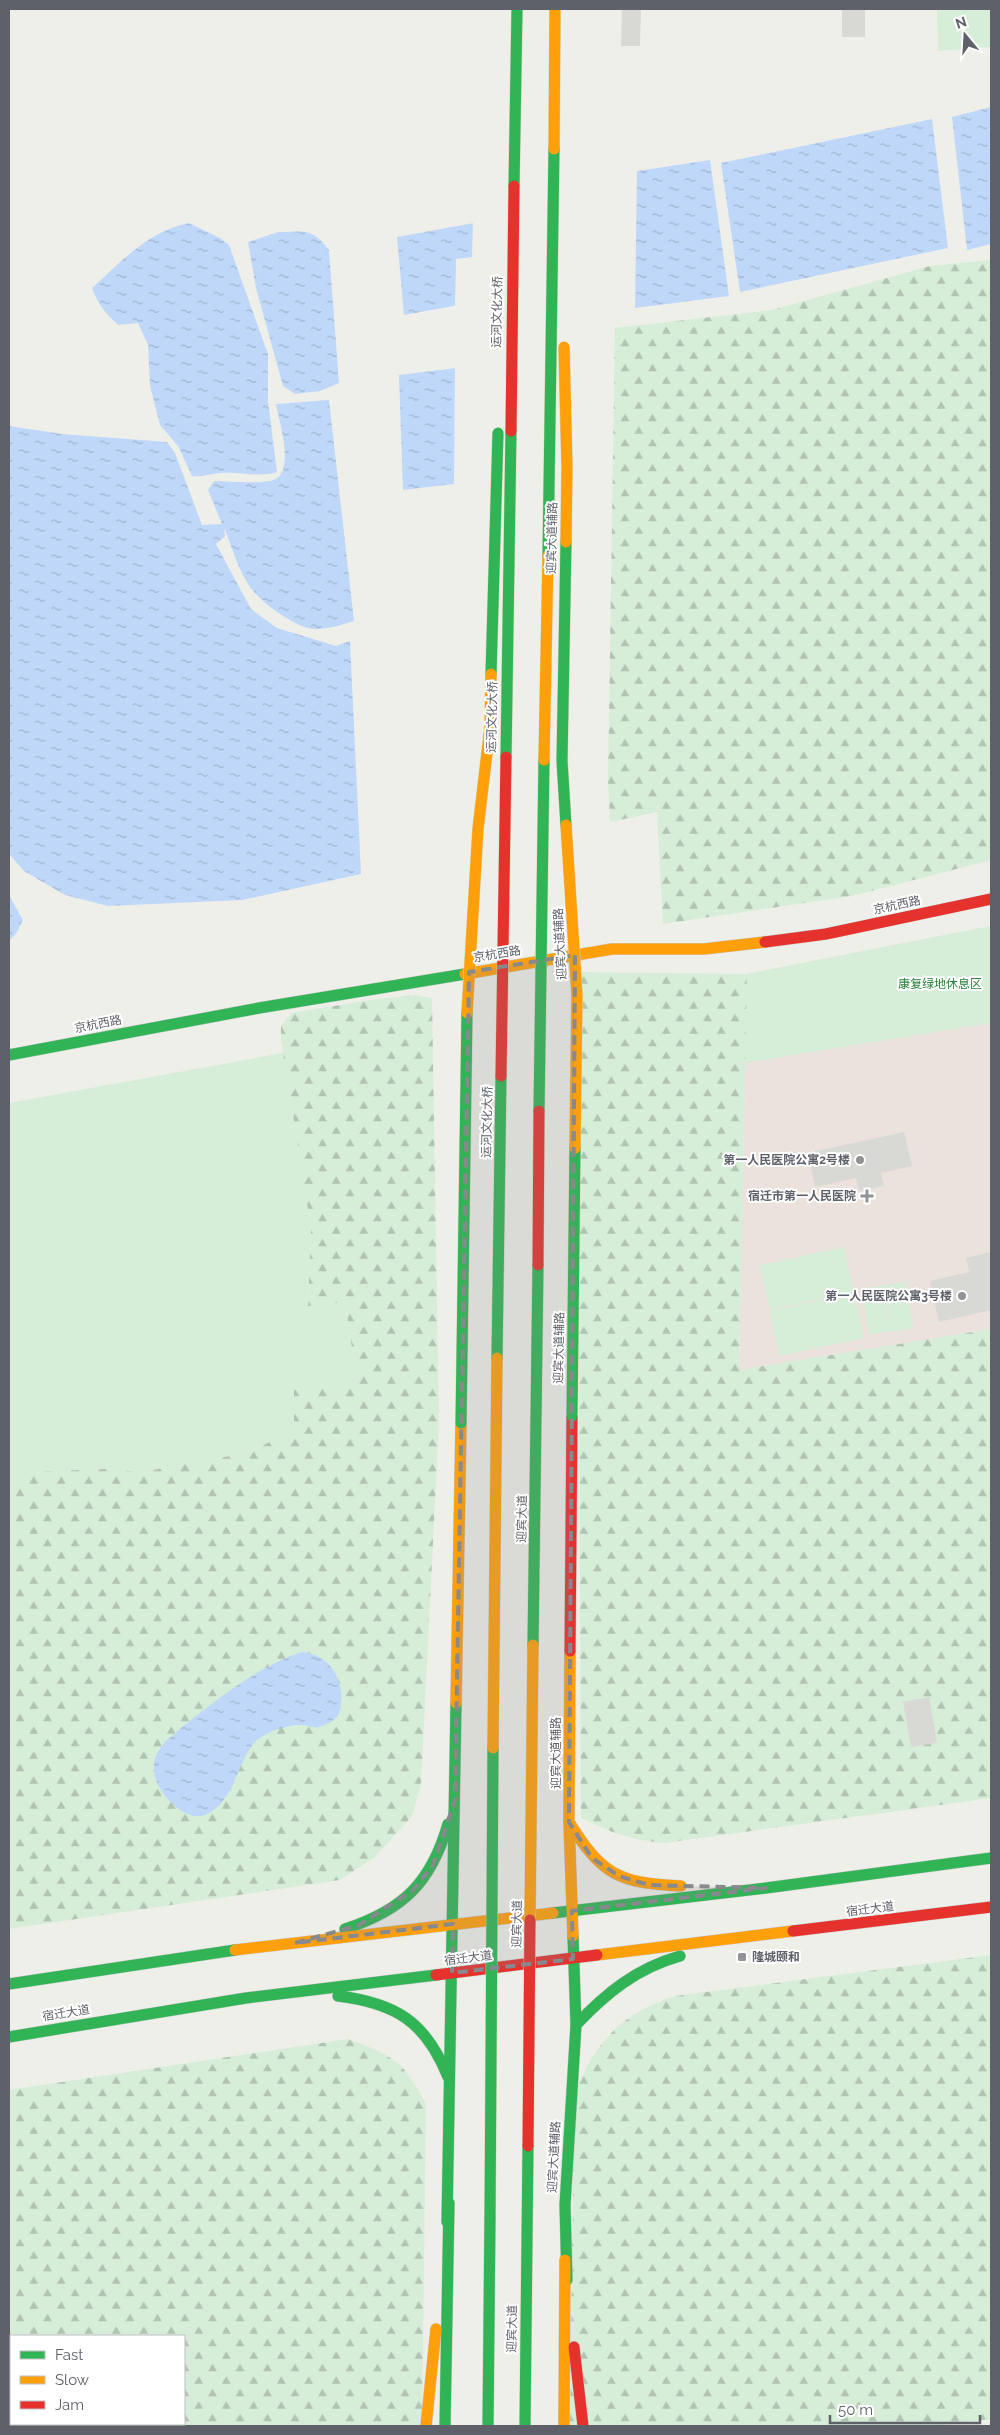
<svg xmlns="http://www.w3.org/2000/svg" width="1000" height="2435" font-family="Raleway,'Noto Sans SC',sans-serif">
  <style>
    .medical { fill: #ebe1dd }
    .green { fill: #d6edd7 }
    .forest { fill: url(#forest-firs); fill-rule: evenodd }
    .water { fill: url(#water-ripples) }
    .pier { fill: #efefea }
    .building { fill: #d8d8d5 }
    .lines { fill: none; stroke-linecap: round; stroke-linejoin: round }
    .fast-casing { stroke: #cacbcb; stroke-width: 12 }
    .slow-casing { stroke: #cacbcb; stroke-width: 12 }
    .jam-casing { stroke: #cacbcb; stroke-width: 12 }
    .fast { stroke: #30b455; stroke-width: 11 }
    .slow { stroke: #ff9f0a; stroke-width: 11 }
    .jam { stroke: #e5322d; stroke-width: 11 }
    .fast-bridge-casing { stroke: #d9d5b6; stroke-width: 12; stroke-linecap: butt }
    .slow-bridge-casing { stroke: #d9d5b6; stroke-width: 12; stroke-linecap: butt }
    .jam-bridge-casing { stroke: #d9d5b6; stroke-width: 12; stroke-linecap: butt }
    .fast-bridge { stroke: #30b455; stroke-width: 11 }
    .slow-bridge { stroke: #ff9f0a; stroke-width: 11 }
    .jam-bridge { stroke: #e5322d; stroke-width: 11 }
    .marked { fill: #87898d; fill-opacity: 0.2; stroke: #87898d; stroke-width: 4; stroke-dasharray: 10 6; stroke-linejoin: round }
    .poi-dot { fill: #919396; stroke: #fff; stroke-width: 2 }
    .labels { text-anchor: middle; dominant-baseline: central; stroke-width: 4; stroke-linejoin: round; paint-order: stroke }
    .street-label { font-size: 12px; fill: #5e6169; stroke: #fff }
    .park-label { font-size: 12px; fill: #2b813c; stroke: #fff }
    .poi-label { font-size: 12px; font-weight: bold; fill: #5e6169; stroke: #fff; text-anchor: end }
  </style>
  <defs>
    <pattern id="forest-firs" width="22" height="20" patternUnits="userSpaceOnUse" patternTransform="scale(1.25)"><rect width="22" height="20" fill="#d6edd7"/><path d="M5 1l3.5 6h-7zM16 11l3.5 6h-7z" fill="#b1c3b2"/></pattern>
    <pattern id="water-ripples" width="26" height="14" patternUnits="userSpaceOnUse" patternTransform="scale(1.25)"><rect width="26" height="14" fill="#bfd8f9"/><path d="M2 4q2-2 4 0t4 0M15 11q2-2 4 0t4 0" fill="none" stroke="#9eb3ce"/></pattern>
  </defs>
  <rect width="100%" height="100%" fill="#efefea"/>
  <!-- medical -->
  <path class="medical" d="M 991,926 L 991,1329 L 739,1370 L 747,974 Z"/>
  <!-- green -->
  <path class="green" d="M 937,9 L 991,9 L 991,47 L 938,51 Z
    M 991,926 L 991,1023 L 745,1063 L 747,974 Z
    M 283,1053 L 311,1228 L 308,1306 L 345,1302 L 357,1382 L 294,1390 L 294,1431 L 246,1453 L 142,1472 L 106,1469 L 23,1472 L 9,1477 L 9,1103 Z
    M 844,1247 L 854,1292 L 770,1310 L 760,1265 Z
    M 906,1282 L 913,1328 L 892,1332 L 885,1285 Z
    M 884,1285 L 891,1331 L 869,1335 L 862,1289 Z
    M 854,1293 L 864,1338 L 779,1356 L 770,1311 Z"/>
  <!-- forest -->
  <path class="forest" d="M 991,260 L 991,860 L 852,896 L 663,924 L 657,812 L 610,822 L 608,780 L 615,328 L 772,310 L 930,266 Z
    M 577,972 L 747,974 L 739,1370 L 991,1329 L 991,1798 L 665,1843 C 631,1840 612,1833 581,1818 Z
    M 416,995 L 432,998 L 439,1421 L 421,1784 L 412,1816 L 375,1857 L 340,1880 L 9,1929 L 9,1477 L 23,1472 L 106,1469 L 142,1472 L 246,1453 L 294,1431 L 294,1390 L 357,1382 L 345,1302 L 308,1306 L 311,1228 L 281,1040 L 281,1026 L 291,1013 L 370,1000 Z
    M 991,1955 L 991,2419 L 931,2426 L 570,2426 L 574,2096 C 593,2044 621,2013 675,1996 Z
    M 348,2039 C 392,2055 404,2061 426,2104 L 422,2426 L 9,2426 L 9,2090 ZM 11,2336 L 184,2336 L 184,2424 L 11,2424 Z"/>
  <!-- water -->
  <path class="water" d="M 991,107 L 991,244 L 967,250 L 952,117 Z
    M 932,119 L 948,248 L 740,292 L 721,163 Z
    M 710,160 L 729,296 L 635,308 L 637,171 Z
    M 541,211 L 553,288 L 404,315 L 397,237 Z
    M 189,223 L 220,238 L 229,245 L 268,354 L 268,401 L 277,472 C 258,478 239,471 220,473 C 210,474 203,477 192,476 L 178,446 L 160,425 L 150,386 L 148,345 L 138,323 L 118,325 C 106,314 97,303 92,288 C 123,260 147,232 189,223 Z
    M 278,232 C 305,232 311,227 329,250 L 339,383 L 320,391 L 295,394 L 283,386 L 256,288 L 248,242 Z
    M 540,358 L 463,483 L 403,490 L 399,375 Z
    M 329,400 L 354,621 C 341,625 326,630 313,629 C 294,627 257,600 248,584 C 237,566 232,547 224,528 L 225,536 L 216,544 L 251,609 L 277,628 L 336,646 L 350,641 L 361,874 L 242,900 L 108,906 L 65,895 L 24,871 L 9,854 L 9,426 L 62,434 L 167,442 L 175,453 L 202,525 L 222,524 L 208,490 L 214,481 C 232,481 252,484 269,481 C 298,478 279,422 276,404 Z
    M 9,895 L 23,920 L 17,932 L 9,941 Z
    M 302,1652 C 333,1654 349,1688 338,1716 C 333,1721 326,1726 318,1727 C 313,1728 306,1725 300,1725 C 286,1725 263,1733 254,1743 C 236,1765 234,1803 205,1815 C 184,1823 154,1790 154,1770 C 153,1758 158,1751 165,1742 C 199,1712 258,1665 302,1652 Z"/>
  <!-- pier -->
  <path class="pier" d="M 541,208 L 553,290 L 455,308 L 456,259 L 472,257 L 473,221 Z
    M 539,355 L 542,358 L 532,484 L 454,487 L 455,366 Z"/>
  <!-- building -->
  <path class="building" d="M 622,9 L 641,9 L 640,46 L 621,46 Z
    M 842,9 L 865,9 L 865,37 L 842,37 Z
    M 904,1132 L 912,1166 L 881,1173 L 884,1186 L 859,1191 L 856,1178 L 815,1187 L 808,1153 Z
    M 991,1252 L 991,1310 L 939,1322 L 930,1281 L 969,1272 L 966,1258 Z
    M 929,1697 L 937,1743 L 911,1747 L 903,1702 Z"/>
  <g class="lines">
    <defs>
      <path id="fast" d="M 9,1055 L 259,1008 L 465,974
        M 553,1913 L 766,1888 L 991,1858
        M 345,1929 C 403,1910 431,1883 448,1824
        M 9,1984 L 235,1950
        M 338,1996 C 396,2003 426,2022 448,2077
        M 576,2025 C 606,1993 637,1968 680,1956
        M 9,2037 L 246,1998 L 436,1975
        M 447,2222 L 456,1703
        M 567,2280 L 565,2205 L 576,2025 L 573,1936
        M 445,2426 L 449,2203
        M 488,2426 L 490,2217"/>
      <path id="slow" d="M 465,974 L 612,949 L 704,949 L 765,942
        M 570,1651 L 569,1822 L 573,1936
        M 456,1703 L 461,1423
        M 569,1822 C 602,1875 618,1883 681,1886
        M 235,1950 L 553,1913
        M 597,1955 L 793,1931
        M 426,2426 L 436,2329
        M 564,2426 L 565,2260"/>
      <path id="jam" d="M 765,942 L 826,934 L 991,899
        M 570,1651 L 572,1416
        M 793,1931 L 991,1907
        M 436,1975 L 597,1955
        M 574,2347 L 583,2426"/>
    </defs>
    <!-- fast casing -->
    <use href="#fast" class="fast-casing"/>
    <!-- slow casing -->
    <use href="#slow" class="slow-casing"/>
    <!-- jam casing -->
    <use href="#jam" class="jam-casing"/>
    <!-- fast -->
    <use href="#fast" class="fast"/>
    <!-- slow -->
    <use href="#slow" class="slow"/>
    <!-- jam -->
    <use href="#jam" class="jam"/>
    <defs>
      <path id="fast-bridge" d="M 514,186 L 517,9
        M 566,542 L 562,761 L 566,825
        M 548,556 L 554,149
        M 491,674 L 498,433
        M 506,757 L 511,431
        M 539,1111 L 544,760
        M 497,1358 L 501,1076
        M 572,1416 L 575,1148
        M 461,1423 L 467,1013
        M 533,1645 L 538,1265
        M 490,2217 L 493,1748
        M 525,2426 L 528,2146"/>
      <path id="slow-bridge" d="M 554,149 L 555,9
        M 564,347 L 567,468 L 566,542
        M 544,760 L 548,556
        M 566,825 L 577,995 L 575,1148
        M 467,1013 L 478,829 L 490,727 L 491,674
        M 493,1748 L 497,1358
        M 530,1920 L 533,1645"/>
      <path id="jam-bridge" d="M 511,431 L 514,186
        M 501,1076 L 506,757
        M 538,1265 L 539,1111
        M 528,2146 L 530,1920"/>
    </defs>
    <!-- fast-bridge casing -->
    <use href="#fast-bridge" class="fast-bridge-casing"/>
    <!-- slow-bridge casing -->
    <use href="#slow-bridge" class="slow-bridge-casing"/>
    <!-- jam-bridge casing -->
    <use href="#jam-bridge" class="jam-bridge-casing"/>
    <!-- fast-bridge -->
    <use href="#fast-bridge" class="fast-bridge"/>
    <!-- slow-bridge -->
    <use href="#slow-bridge" class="slow-bridge"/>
    <!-- jam-bridge -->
    <use href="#jam-bridge" class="jam-bridge"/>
  </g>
  <!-- marked area -->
  <path class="marked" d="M 575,955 L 569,1822 L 592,1858 L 619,1876 L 649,1885 L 766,1888 L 572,1911 L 573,1959 L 452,1973 L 453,1924 L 295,1943 L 359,1925 L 413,1890 L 433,1865 L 455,1800 L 469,972 Z"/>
  <!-- markers -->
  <g class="poi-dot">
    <circle cx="860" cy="1160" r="5"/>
    <path d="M864.5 1188.5h5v5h5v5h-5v5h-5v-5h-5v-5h5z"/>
    <circle cx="962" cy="1296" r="5"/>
    <rect x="737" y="1952" width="10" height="10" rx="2.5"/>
  </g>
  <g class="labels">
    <!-- street labels -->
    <g class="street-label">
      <text transform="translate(497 312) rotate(-89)">运河文化大桥</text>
      <text transform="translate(552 538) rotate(-89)">迎宾大道辅路</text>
      <text transform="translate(492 717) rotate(-89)">运河文化大桥</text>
      <text transform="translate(897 905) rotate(-12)">京杭西路</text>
      <text transform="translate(560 944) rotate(-93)">迎宾大道辅路</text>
      <text transform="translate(497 954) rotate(-9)">京杭西路</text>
      <text transform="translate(98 1024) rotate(-11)">京杭西路</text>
      <text transform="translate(487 1122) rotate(-89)">运河文化大桥</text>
      <text transform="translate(559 1348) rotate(-89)">迎宾大道辅路</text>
      <text transform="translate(522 1519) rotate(-89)">迎宾大道</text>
      <text transform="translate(556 1753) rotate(-90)">迎宾大道辅路</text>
      <text transform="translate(870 1909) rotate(-7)">宿迁大道</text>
      <text transform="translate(517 1924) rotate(-89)">迎宾大道</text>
      <text transform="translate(468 1958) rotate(-7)">宿迁大道</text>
      <text transform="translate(66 2013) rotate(-9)">宿迁大道</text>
      <text transform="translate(554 2157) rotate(-87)">迎宾大道辅路</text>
      <text transform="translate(512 2329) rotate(-89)">迎宾大道</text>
    </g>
    <!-- park labels -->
    <g class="park-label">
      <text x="940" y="984">康复绿地休息区</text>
    </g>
    <!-- poi labels -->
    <g class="poi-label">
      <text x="850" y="1160">第一人民医院公寓2号楼</text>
      <text x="856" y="1196">宿迁市第一人民医院</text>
      <text x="952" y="1296">第一人民医院公寓3号楼</text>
      <text x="752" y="1957" text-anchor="start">隆城颐和</text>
    </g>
  </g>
  <!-- border -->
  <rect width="1000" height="2435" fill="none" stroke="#5e6169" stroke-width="20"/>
  <!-- legend -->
  <rect x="10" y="2335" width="175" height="90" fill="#ffffff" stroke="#bfc0c3"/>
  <rect x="20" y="2351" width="25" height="8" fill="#30b455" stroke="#bfc0c3"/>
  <text x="55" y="2360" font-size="15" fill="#5e6169">Fast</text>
  <rect x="20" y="2376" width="25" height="8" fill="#ff9f0a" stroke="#bfc0c3"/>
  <text x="55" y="2385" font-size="15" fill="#5e6169">Slow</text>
  <rect x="20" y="2401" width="25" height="8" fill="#e5322d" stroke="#bfc0c3"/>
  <text x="55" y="2410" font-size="15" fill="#5e6169">Jam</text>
  <!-- north arrow -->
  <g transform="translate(965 35) rotate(342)" stroke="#ffffff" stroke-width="4" paint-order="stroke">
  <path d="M0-4L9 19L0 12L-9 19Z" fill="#5e6169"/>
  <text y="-8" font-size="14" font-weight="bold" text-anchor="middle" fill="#5e6169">N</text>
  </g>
  <!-- scale -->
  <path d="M830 2415v8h150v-8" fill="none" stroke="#5e6169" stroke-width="2.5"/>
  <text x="838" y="2415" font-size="15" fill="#5e6169" stroke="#ffffff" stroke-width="4" paint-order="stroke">50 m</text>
</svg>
